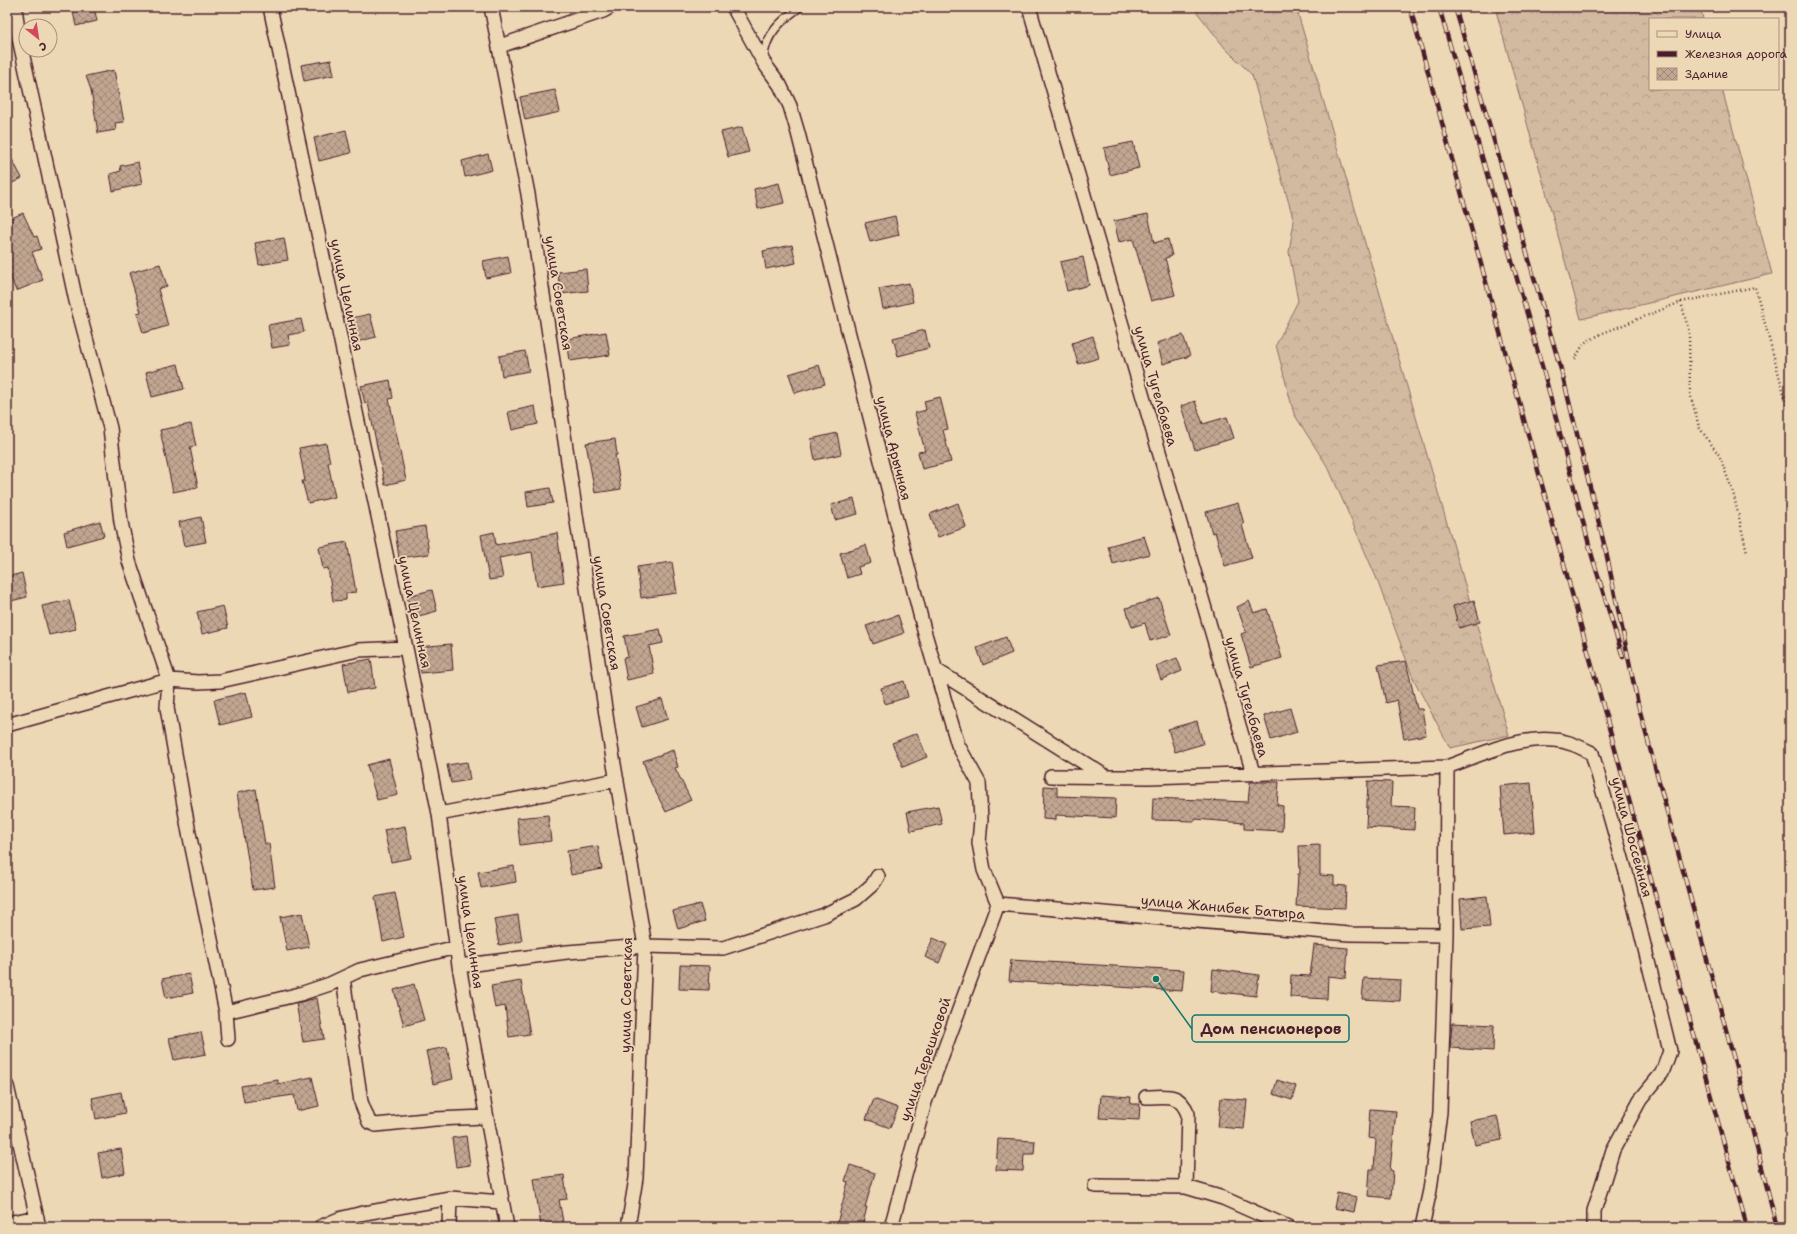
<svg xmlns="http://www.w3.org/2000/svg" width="1797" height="1234" font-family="'Shantell Sans',sans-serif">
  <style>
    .forest { fill: url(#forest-crowns); stroke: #8e6c66 }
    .building { fill: url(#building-cross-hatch); stroke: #4a1f2b }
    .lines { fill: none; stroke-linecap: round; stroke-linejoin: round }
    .service-casing { stroke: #4a1f2b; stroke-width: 10 }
    .minor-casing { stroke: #4a1f2b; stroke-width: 16 }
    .path { stroke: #4a1f2b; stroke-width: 2.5; stroke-dasharray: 1 3; stroke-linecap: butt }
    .service { stroke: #edd8b6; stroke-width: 7 }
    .minor { stroke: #edd8b6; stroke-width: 13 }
    .rail-casing { stroke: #4a1f2b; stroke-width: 4.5 }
    .rail { stroke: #edd8b6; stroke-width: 3; stroke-dasharray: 9; stroke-linecap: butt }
    .labels { text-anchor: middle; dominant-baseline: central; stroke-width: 3.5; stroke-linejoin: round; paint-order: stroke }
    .street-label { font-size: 14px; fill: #4a1f2b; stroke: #edd8b6 }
    .leader { fill: none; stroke: #0f766e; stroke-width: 1.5 }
    .callout-dot { fill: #0f766e; stroke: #edd8b6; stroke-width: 1.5 }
    .callout { fill: #edd8b6; stroke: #0f766e; stroke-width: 1.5 }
    .callout-label { font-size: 15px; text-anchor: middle; font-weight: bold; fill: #4a1f2b }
  </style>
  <defs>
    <pattern id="forest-crowns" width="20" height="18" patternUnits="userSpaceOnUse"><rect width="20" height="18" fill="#d2baa0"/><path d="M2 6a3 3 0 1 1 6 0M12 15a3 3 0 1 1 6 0" fill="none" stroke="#b69f8a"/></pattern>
    <pattern id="building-cross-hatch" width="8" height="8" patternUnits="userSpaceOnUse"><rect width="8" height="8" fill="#c1a791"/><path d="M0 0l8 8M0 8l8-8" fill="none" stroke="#9f8777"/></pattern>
  </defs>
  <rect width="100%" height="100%" fill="#edd8b6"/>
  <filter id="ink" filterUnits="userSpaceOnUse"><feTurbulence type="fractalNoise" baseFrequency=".025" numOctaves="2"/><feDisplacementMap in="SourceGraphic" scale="8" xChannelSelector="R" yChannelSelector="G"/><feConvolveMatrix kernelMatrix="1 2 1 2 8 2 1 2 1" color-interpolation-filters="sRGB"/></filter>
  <g filter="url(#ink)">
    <!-- forest -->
    <path class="forest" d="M 1193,7 L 1296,7 L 1509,735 L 1450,748 L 1413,678 L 1376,577 L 1329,469 L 1294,414 L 1276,345 L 1298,301 L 1289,252 L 1294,221 L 1252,75 L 1225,48 Z
      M 1495,7 L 1700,7 L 1703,19 L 1650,19 L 1650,89 L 1722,89 L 1772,274 L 1581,319 Z"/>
    <!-- building -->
    <path class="building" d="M 72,7 L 94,7 L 97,21 L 76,26 Z
      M 331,60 L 334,75 L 304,81 L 301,65 Z
      M 114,70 L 124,122 L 115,123 L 116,130 L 98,133 L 91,90 L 86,76 Z
      M 555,90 L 560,112 L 525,120 L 520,97 Z
      M 742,127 L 749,152 L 728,157 L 721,132 Z
      M 346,130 L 351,153 L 319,161 L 314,138 Z
      M 1133,142 L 1139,168 L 1110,175 L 1104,148 Z
      M 7,150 L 22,178 L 7,186 Z
      M 488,154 L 492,170 L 465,177 L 462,161 Z
      M 138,162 L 142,184 L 113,191 L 110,174 L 121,171 L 120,166 Z
      M 779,183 L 784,203 L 758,209 L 754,189 Z
      M 23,213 L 34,237 L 37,236 L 41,249 L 32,252 L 43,280 L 16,291 L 7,267 L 7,220 Z
      M 1148,214 L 1154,243 L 1168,239 L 1172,256 L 1165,258 L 1175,295 L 1151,301 L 1133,239 L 1119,242 L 1114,221 Z
      M 895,216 L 899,235 L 870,242 L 865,223 Z
      M 284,238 L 288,260 L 259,265 L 255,243 Z
      M 792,245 L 796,263 L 766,269 L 763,251 Z
      M 508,256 L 511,273 L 486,278 L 483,261 Z
      M 1083,257 L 1089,285 L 1067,291 L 1060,262 Z
      M 160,264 L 167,286 L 158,289 L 168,326 L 143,333 L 137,313 L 141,312 L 129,273 Z
      M 586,269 L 588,291 L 560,294 L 558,272 Z
      M 909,283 L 913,302 L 883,309 L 879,289 Z
      M 370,314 L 376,337 L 352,343 L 347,319 Z
      M 301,319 L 304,332 L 288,335 L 290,345 L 272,348 L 268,325 Z
      M 925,330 L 929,348 L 898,356 L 893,338 Z
      M 606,332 L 610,355 L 570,361 L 567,339 Z
      M 1183,335 L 1190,356 L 1163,364 L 1157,343 Z
      M 1093,336 L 1099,358 L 1078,364 L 1072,343 Z
      M 525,351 L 529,371 L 502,376 L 499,356 Z
      M 178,364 L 184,389 L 152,397 L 146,372 Z
      M 819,365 L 825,384 L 795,393 L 789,374 Z
      M 390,380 L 393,398 L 389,399 L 406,480 L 385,485 L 368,403 L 365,404 L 361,386 Z
      M 940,397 L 948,429 L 943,430 L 951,462 L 922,469 L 918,452 L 925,451 L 915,413 L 926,410 L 924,401 Z
      M 1195,401 L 1203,424 L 1227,417 L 1234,438 L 1195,450 L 1181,406 Z
      M 535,406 L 538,424 L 512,430 L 508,412 Z
      M 191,424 L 196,446 L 190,447 L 198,487 L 173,492 L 160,430 Z
      M 837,433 L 841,454 L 815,460 L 811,439 Z
      M 615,439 L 617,455 L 615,455 L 621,489 L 595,493 L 586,443 Z
      M 326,443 L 330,462 L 328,463 L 335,497 L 308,503 L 302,481 L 305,481 L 299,448 Z
      M 550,488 L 553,503 L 528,507 L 526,492 Z
      M 854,499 L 858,514 L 835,520 L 831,505 Z
      M 958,503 L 966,527 L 938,537 L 930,514 Z
      M 1238,503 L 1244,524 L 1242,525 L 1252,558 L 1225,566 L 1215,532 L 1212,533 L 1206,512 Z
      M 201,517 L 206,542 L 184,546 L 179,522 Z
      M 100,521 L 104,536 L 67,546 L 64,532 Z
      M 425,526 L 429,554 L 399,558 L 395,531 Z
      M 494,532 L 496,545 L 557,533 L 564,582 L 537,586 L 532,552 L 499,558 L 503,578 L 489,580 L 481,535 Z
      M 1144,536 L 1150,554 L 1113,564 L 1108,546 Z
      M 347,542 L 356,592 L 346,593 L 346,600 L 333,601 L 328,568 L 323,569 L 319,547 Z
      M 866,545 L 871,563 L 858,567 L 860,574 L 847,578 L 840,553 Z
      M 672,562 L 677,593 L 641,598 L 637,567 Z
      M 22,573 L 27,597 L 7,602 L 7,577 Z
      M 432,590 L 437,611 L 412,618 L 407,596 Z
      M 1159,598 L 1171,635 L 1150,641 L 1145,623 L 1132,627 L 1126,608 Z
      M 69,600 L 76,629 L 49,635 L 42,606 Z
      M 1474,600 L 1480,622 L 1459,628 L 1453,606 Z
      M 1249,601 L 1254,613 L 1267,609 L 1282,658 L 1251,667 L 1241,634 L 1246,632 L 1237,607 Z
      M 223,606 L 228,628 L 202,634 L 197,612 Z
      M 898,615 L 904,633 L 873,644 L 866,626 Z
      M 660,629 L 663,643 L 649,646 L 654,674 L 627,680 L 623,658 L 628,657 L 624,636 Z
      M 1006,637 L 1012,653 L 983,665 L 977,648 Z
      M 451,644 L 453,670 L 421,673 L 418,647 Z
      M 1177,658 L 1182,671 L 1161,680 L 1156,666 Z
      M 371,659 L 375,688 L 348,692 L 343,664 Z
      M 1406,661 L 1417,709 L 1422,709 L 1426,735 L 1404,739 L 1397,700 L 1386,703 L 1378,665 Z
      M 904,681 L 908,697 L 885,704 L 881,688 Z
      M 246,692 L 252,717 L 220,725 L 214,700 Z
      M 662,699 L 668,719 L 642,727 L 636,707 Z
      M 1290,708 L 1297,732 L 1271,740 L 1264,716 Z
      M 1197,721 L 1203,744 L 1175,752 L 1168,729 Z
      M 917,733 L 927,757 L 903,767 L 892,743 Z
      M 673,750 L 678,767 L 675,768 L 691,800 L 666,812 L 651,783 L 643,761 Z
      M 389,759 L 398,795 L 377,800 L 367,765 Z
      M 467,762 L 470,780 L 451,783 L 447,765 Z
      M 1368,781 L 1392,782 L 1391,806 L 1415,807 L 1414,830 L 1366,827 Z
      M 1250,782 L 1279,782 L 1277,805 L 1283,806 L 1282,831 L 1244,829 L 1244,823 L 1195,819 L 1195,821 L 1152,820 L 1153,798 L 1248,802 Z
      M 1531,783 L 1535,832 L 1504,835 L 1500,786 Z
      M 1044,786 L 1057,787 L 1057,796 L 1116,798 L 1115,818 L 1056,815 L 1056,820 L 1043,819 Z
      M 256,789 L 265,844 L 269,844 L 275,887 L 253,890 L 237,793 Z
      M 938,806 L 942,824 L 911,831 L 907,812 Z
      M 548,815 L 551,841 L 520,845 L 517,818 Z
      M 405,826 L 411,858 L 391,862 L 384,830 Z
      M 1320,845 L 1320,875 L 1334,876 L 1334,885 L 1346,886 L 1345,908 L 1296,906 L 1298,874 L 1300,874 L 1299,846 Z
      M 598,846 L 602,869 L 571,875 L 567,851 Z
      M 514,866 L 516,882 L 481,888 L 478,872 Z
      M 395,893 L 404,937 L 383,942 L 375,897 Z
      M 1487,896 L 1490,927 L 1462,929 L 1460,899 Z
      M 700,904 L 705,921 L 678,929 L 673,911 Z
      M 302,913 L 309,947 L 287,951 L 280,917 Z
      M 518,915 L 522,941 L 499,945 L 494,919 Z
      M 933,938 L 947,944 L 939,963 L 925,957 Z
      M 1314,945 L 1348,948 L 1346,978 L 1328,976 L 1327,999 L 1290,997 L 1291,975 L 1310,976 Z
      M 1011,960 L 1184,970 L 1182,991 L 1055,983 L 1054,984 L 1009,981 Z
      M 680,965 L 710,966 L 709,990 L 679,989 Z
      M 1213,969 L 1259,975 L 1256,996 L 1211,991 Z
      M 189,974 L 193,993 L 166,998 L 162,979 Z
      M 1364,978 L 1401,980 L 1400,1001 L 1362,999 Z
      M 521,981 L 530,1034 L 509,1037 L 505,1006 L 495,1008 L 491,986 Z
      M 414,984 L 424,1020 L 404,1026 L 394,990 Z
      M 317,998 L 324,1039 L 303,1042 L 296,1003 Z
      M 1452,1023 L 1494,1025 L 1493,1051 L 1450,1048 Z
      M 201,1032 L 206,1054 L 174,1060 L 169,1038 Z
      M 447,1047 L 453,1079 L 433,1084 L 426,1051 Z
      M 312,1077 L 319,1106 L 297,1111 L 294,1095 L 244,1102 L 241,1086 L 278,1080 L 278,1084 Z
      M 1277,1080 L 1296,1086 L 1292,1100 L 1273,1094 Z
      M 121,1092 L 125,1113 L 96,1119 L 92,1098 Z
      M 1101,1095 L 1131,1097 L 1130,1104 L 1140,1104 L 1139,1120 L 1099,1118 Z
      M 1221,1098 L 1247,1100 L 1244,1129 L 1218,1127 Z
      M 874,1099 L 898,1108 L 890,1128 L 866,1119 Z
      M 1370,1109 L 1396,1111 L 1390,1170 L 1393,1171 L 1391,1198 L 1368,1196 L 1370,1169 L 1374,1169 L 1376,1139 L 1368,1138 Z
      M 1497,1116 L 1502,1140 L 1475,1145 L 1470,1121 Z
      M 466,1136 L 470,1165 L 456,1167 L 452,1138 Z
      M 998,1139 L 1035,1141 L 1034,1154 L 1024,1154 L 1023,1171 L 996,1170 Z
      M 121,1149 L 125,1173 L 102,1178 L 98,1153 Z
      M 850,1165 L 875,1173 L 865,1207 L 867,1207 L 862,1227 L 836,1227 L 848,1182 L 845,1181 Z
      M 564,1175 L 567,1199 L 559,1200 L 564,1227 L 541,1227 L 534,1179 Z
      M 1337,1193 L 1357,1197 L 1354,1212 L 1334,1208 Z"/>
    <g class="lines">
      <defs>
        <path id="service" d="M 764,59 C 764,35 782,20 800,7"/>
        <path id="minor" d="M 15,7 L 19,38 L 76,301 L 110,428 L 121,522 L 129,561 L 169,680 L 167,708 L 189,833 L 226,1012 L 228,1039
          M 270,7 L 406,648 L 439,814 L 459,966 L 507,1227
          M 491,7 L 528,194 L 609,735 L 645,946 L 636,1178 L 628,1227
          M 733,7 L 764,63 L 780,85 L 790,106 L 798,133 L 925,634 L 958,745 L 979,783 L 981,819 L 979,843 L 984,870 L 998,904
          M 1029,7 L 1253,773
          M 500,46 L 603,11 L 610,7
          M 936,670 L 1105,776
          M 7,725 L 169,680 L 198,682 L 220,681 L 358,650 L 406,648
          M 1051,776 L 1149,777 L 1447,767
          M 439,814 L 617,780
          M 998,904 L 1349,934 L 1446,935
          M 459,966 L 567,952 L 645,946 L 723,948 L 824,915 L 856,899 L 873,884 L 878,876
          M 343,978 L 361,1102 L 369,1122 L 376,1125 L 435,1119 L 486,1117
          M 226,1012 L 300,994 L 330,984 L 360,970 L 457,947
          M 7,1086 L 39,1227
          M 1146,1097 C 1167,1097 1179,1092 1188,1114 L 1186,1187
          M 1095,1186 L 1186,1187 L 1223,1198 L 1288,1227
          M 7,1223 L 37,1217
          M 320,1227 L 339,1219 L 359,1214 L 450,1198 L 502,1202
          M 449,1227 L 450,1198
          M 891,1227 L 925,1102 L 998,904
          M 1422,1227 L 1430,1190 L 1440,1112 L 1446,935 L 1447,767 C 1480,755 1518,736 1554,740 C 1568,741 1580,747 1592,753 L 1627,876 L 1670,1051 L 1662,1073 L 1640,1100 L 1613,1150 L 1594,1211 L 1594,1227"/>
      </defs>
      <!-- service casing -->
      <use href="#service" class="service-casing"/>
      <!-- minor casing -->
      <use href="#minor" class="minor-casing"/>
      <!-- path -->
      <path class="path" d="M 1681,302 L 1689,332 L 1690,393 L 1699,427 L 1719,455 L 1733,492 L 1747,552
        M 1575,359 L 1584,343 L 1603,333 L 1681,302 L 1755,287 L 1790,416"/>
      <!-- service -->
      <use href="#service" class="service"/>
      <!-- minor -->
      <use href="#minor" class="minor"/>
      <defs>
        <path id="rail" d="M 1410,7 L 1747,1227
          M 1439,7 L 1546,380 L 1592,556 L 1623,657
          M 1455,7 L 1562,373 L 1606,552 L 1638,704 L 1742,1089 L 1777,1227"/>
      </defs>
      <!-- rail casing -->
      <use href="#rail" class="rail-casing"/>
      <!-- rail -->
      <use href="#rail" class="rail"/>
    </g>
  </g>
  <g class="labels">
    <!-- street labels -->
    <g class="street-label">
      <text transform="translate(559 293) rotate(81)">улица Советская</text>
      <text transform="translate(347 295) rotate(78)">улица Целинная</text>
      <text transform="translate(1156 386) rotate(74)">улица Тугелбаева</text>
      <text transform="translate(894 448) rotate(76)">улица Арычная</text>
      <text transform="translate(415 612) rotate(78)">улица Целинная</text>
      <text transform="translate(607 613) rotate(81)">улица Советская</text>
      <text transform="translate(1247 697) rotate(74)">улица Тугелбаева</text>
      <text transform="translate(1632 837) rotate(75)">улица Шоссейная</text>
      <text transform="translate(1223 907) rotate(5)">улица Жанибек Батыра</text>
      <text transform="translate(471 932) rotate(82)">улица Целинная</text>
      <text transform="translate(626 995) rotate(-89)">улица Советская</text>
      <text transform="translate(925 1059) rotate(-71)">улица Терешковой</text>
    </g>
  </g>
  <!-- callouts -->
  <path class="leader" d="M1156 979L1192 1029"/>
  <circle class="callout-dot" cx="1156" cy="979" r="4"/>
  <rect class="callout" x="1192" y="1015" width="157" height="27" rx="4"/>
  <g class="callout-label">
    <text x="1271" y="1034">Дом пенсионеров</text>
  </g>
  <!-- margin -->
  <rect width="1797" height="1234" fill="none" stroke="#edd8b6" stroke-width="24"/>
  <rect x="12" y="12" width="1773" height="1210" fill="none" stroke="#4a1f2b" stroke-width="1.5" filter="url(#ink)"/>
  <!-- legend -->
  <rect x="1649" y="18" width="130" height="72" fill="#edd8b6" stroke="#ac8e7e"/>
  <rect x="1657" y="31" width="20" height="6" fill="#edd8b6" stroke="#ac8e7e"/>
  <text x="1685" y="38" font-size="12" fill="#4a1f2b">Улица</text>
  <rect x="1657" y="51" width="20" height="6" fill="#4a1f2b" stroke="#ac8e7e"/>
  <text x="1685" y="58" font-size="12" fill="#4a1f2b">Железная дорога</text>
  <rect x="1657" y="68" width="20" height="12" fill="url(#building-cross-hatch)" stroke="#ac8e7e"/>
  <text x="1685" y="78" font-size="12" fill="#4a1f2b">Здание</text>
  <!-- north arrow -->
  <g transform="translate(38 38) rotate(150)"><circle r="19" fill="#edd8b6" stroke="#ac8e7e"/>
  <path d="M0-3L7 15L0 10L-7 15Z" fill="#d1495b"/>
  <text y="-6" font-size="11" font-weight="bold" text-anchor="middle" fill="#4a1f2b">С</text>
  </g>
</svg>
